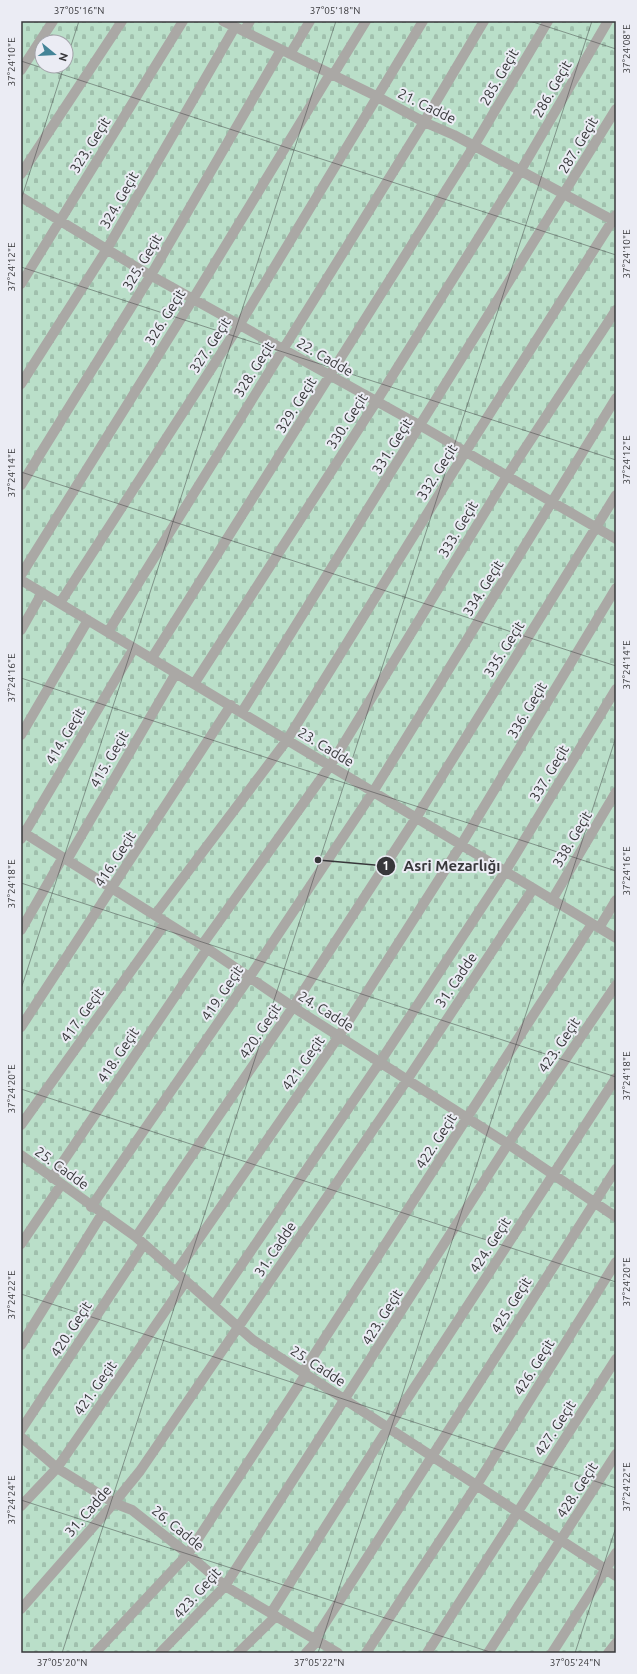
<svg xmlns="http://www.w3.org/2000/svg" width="637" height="1674" font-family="Ubuntu,sans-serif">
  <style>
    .cemetery { fill: url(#cemetery-stones); fill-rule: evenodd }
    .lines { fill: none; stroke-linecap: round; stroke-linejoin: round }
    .minor { stroke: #aaa8a5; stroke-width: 10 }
    .ticks { fill: none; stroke: #37373a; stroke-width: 1; stroke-opacity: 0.45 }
    .labels { text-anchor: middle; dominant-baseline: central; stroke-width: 4; stroke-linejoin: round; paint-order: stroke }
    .street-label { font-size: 14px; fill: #37373a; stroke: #ebecf4 }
    .leader { fill: none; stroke: #37373a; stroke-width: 1.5 }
    .callout-dot { fill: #37373a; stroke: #ebecf4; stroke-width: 1.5 }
    .mark-label { font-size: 12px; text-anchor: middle; font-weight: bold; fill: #fff }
    .callout-label { font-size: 15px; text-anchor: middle; font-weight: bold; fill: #37373a; stroke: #ebecf4; stroke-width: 4; stroke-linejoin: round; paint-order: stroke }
    .neatline { fill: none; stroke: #37373a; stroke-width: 1.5 }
    .ticks-label { font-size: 10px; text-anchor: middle; fill: #37373a }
  </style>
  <defs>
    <pattern id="cemetery-stones" width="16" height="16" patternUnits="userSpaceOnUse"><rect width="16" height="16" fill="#badfc9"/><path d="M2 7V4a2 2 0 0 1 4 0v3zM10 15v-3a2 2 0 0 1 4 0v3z" fill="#a0c0ad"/></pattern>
  </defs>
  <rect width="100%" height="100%" fill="#ebecf4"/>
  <!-- cemetery -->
  <path class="cemetery" d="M 21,21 L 616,21 L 616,1653 L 21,1653 ZM 42,42 L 66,42 L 66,66 L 42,66 Z"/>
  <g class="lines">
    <!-- minor -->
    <path class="minor" d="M 223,21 L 376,96 L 424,122 L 454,135 L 616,222
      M 244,31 L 250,21
      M 290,54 L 310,21
      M 21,70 L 53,21
      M 333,75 L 366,21
      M 21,174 L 122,21
      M 21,197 L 141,270 L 421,426 L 616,539
      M 21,284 L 183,21
      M 21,384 L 107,249 L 235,27
      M 21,485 L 151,275 L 281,50
      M 21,575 L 193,299 L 330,74
      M 21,580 L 616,938
      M 60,603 L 240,324 L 423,21
      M 21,630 L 42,593
      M 108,632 L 424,122 L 484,21
      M 152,658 L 474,146 L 548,21
      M 194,684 L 376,402 L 521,170 L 608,21
      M 242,712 L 616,109
      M 21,735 L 88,620
      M 21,831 L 202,945 L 293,1007 L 508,1144 L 616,1217
      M 21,839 L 134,648
      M 67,860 L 176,673
      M 552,900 L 616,792
      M 155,915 L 287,740 L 466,451 L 616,215
      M 599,928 L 616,900
      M 21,930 L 63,857
      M 202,945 L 330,766 L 507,476 L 616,310
      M 21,1027 L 231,705
      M 21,1125 L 166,922
      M 21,1155 L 136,1237 L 253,1340 L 616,1576
      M 52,1178 L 207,949
      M 91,1207 L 249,978 L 373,792 L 616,398
      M 136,1237 L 293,1007 L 416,818 L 616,495
      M 21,1244 L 61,1185
      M 176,1272 L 339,1036 L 461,845 L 616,588
      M 214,1305 L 380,1062 L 505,872 L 616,689
      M 21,1345 L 102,1214
      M 303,1372 L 592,924
      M 21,1430 L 144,1244
      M 21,1437 L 57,1468 L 114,1503 L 132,1510 L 188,1554 L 225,1586 L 338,1653
      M 21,1506 L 57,1468 L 186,1281
      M 21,1609 L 114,1503 L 140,1471 L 407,1080 L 533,889
      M 271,1613 L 388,1428 L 616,1078
      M 315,1639 L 616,1169
      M 95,1653 L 188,1554 L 306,1374
      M 160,1653 L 225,1586 L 508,1144 L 616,985
      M 238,1653 L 276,1616
      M 306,1653 L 317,1641
      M 366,1653 L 476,1486 L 616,1262
      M 427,1653 L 616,1359
      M 488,1653 L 616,1454
      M 552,1653 L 616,1553
      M 608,1653 L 616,1643"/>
  </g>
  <!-- ticks -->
  <path class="ticks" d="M 530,21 L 616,49M 21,61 L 616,255M 66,61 L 79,21M 21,200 L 64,66M 21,267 L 616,460M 21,472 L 616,666M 21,678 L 616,871M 21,883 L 616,1077M 21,989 L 336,21M 21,1089 L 616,1282M 21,1294 L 616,1488M 21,1500 L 493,1653M 62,1653 L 592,21M 318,1653 L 616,737M 575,1653 L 616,1527"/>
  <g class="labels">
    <!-- street labels -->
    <g class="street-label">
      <text transform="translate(499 77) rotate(-60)">285. Geçit</text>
      <text transform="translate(552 89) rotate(-60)">286. Geçit</text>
      <text transform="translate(427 106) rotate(26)">21. Cadde</text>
      <text transform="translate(90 145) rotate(-58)">323. Geçit</text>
      <text transform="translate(578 145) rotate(-59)">287. Geçit</text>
      <text transform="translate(119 200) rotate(-60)">324. Geçit</text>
      <text transform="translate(142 262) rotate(-59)">325. Geçit</text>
      <text transform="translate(165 317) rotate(-58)">326. Geçit</text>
      <text transform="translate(210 345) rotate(-57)">327. Geçit</text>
      <text transform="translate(325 357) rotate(30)">22. Cadde</text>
      <text transform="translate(254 369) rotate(-58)">328. Geçit</text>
      <text transform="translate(296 405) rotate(-58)">329. Geçit</text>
      <text transform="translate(347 421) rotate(-57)">330. Geçit</text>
      <text transform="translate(392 446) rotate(-58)">331. Geçit</text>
      <text transform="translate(437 472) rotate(-58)">332. Geçit</text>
      <text transform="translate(458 529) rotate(-59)">333. Geçit</text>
      <text transform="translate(483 588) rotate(-58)">334. Geçit</text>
      <text transform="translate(504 649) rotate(-58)">335. Geçit</text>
      <text transform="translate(527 710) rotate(-59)">336. Geçit</text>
      <text transform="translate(65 736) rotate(-59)">414. Geçit</text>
      <text transform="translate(326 747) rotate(31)">23. Cadde</text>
      <text transform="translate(109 759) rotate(-60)">415. Geçit</text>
      <text transform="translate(549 773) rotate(-59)">337. Geçit</text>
      <text transform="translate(572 839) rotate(-59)">338. Geçit</text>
      <text transform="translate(115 859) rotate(-57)">416. Geçit</text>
      <text transform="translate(456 980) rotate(-56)">31. Cadde</text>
      <text transform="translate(222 993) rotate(-56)">419. Geçit</text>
      <text transform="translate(326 1011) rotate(32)">24. Cadde</text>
      <text transform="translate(82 1015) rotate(-54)">417. Geçit</text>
      <text transform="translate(260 1031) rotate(-56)">420. Geçit</text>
      <text transform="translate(559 1045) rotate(-56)">423. Geçit</text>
      <text transform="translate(118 1055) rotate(-56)">418. Geçit</text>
      <text transform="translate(303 1063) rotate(-55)">421. Geçit</text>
      <text transform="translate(436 1141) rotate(-57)">422. Geçit</text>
      <text transform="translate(62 1168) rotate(36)">25. Cadde</text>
      <text transform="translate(490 1245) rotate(-57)">424. Geçit</text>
      <text transform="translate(275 1249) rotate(-56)">31. Cadde</text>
      <text transform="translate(511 1305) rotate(-58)">425. Geçit</text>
      <text transform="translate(382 1317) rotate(-58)">423. Geçit</text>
      <text transform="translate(71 1329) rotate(-57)">420. Geçit</text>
      <text transform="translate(318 1366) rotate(33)">25. Cadde</text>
      <text transform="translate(534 1367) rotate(-58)">426. Geçit</text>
      <text transform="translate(95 1388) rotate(-55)">421. Geçit</text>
      <text transform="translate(555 1428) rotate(-57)">427. Geçit</text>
      <text transform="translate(577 1490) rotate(-57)">428. Geçit</text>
      <text transform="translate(88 1511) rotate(-49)">31. Cadde</text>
      <text transform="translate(178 1528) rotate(39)">26. Cadde</text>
      <text transform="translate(197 1593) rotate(-48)">423. Geçit</text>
    </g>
  </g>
  <!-- callouts -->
  <path class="leader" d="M318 860L386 866"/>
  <g class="callout-dot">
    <circle cx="318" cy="860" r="4"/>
    <circle cx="386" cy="866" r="10"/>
  </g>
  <g class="mark-label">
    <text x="386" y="870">1</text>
  </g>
  <g class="callout-label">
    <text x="452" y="871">Asri Mezarlığı</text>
  </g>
  <!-- border -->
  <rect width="637" height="1674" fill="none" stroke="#ebecf4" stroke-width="44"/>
  <!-- north arrow -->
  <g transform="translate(54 54) rotate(108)"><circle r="19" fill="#ebecf4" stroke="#a3a4aa"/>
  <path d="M0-3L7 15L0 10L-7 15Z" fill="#448497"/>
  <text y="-6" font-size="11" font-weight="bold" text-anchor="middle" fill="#37373a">N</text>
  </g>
  <rect x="22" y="22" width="593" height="1630" class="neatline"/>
  <g class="ticks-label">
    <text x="79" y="14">37°05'16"N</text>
    <text x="335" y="14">37°05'18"N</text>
    <text transform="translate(626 49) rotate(-90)" y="4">37°24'08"E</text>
    <text transform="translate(11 62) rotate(-90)" y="4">37°24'10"E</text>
    <text transform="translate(626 254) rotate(-90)" y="4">37°24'10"E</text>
    <text transform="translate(11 267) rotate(-90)" y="4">37°24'12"E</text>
    <text transform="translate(626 460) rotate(-90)" y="4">37°24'12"E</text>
    <text transform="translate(11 473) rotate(-90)" y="4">37°24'14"E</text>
    <text transform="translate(626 665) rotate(-90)" y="4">37°24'14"E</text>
    <text transform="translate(11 678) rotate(-90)" y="4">37°24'16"E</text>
    <text transform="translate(626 871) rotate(-90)" y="4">37°24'16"E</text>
    <text transform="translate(11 884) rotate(-90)" y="4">37°24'18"E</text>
    <text transform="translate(626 1076) rotate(-90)" y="4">37°24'18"E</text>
    <text transform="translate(11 1089) rotate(-90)" y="4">37°24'20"E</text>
    <text transform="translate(626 1282) rotate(-90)" y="4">37°24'20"E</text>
    <text transform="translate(11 1295) rotate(-90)" y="4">37°24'22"E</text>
    <text transform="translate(626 1487) rotate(-90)" y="4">37°24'22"E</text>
    <text transform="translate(11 1500) rotate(-90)" y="4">37°24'24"E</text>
    <text x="62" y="1666">37°05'20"N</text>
    <text x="319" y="1666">37°05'22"N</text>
    <text x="575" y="1666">37°05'24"N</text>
  </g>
</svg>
